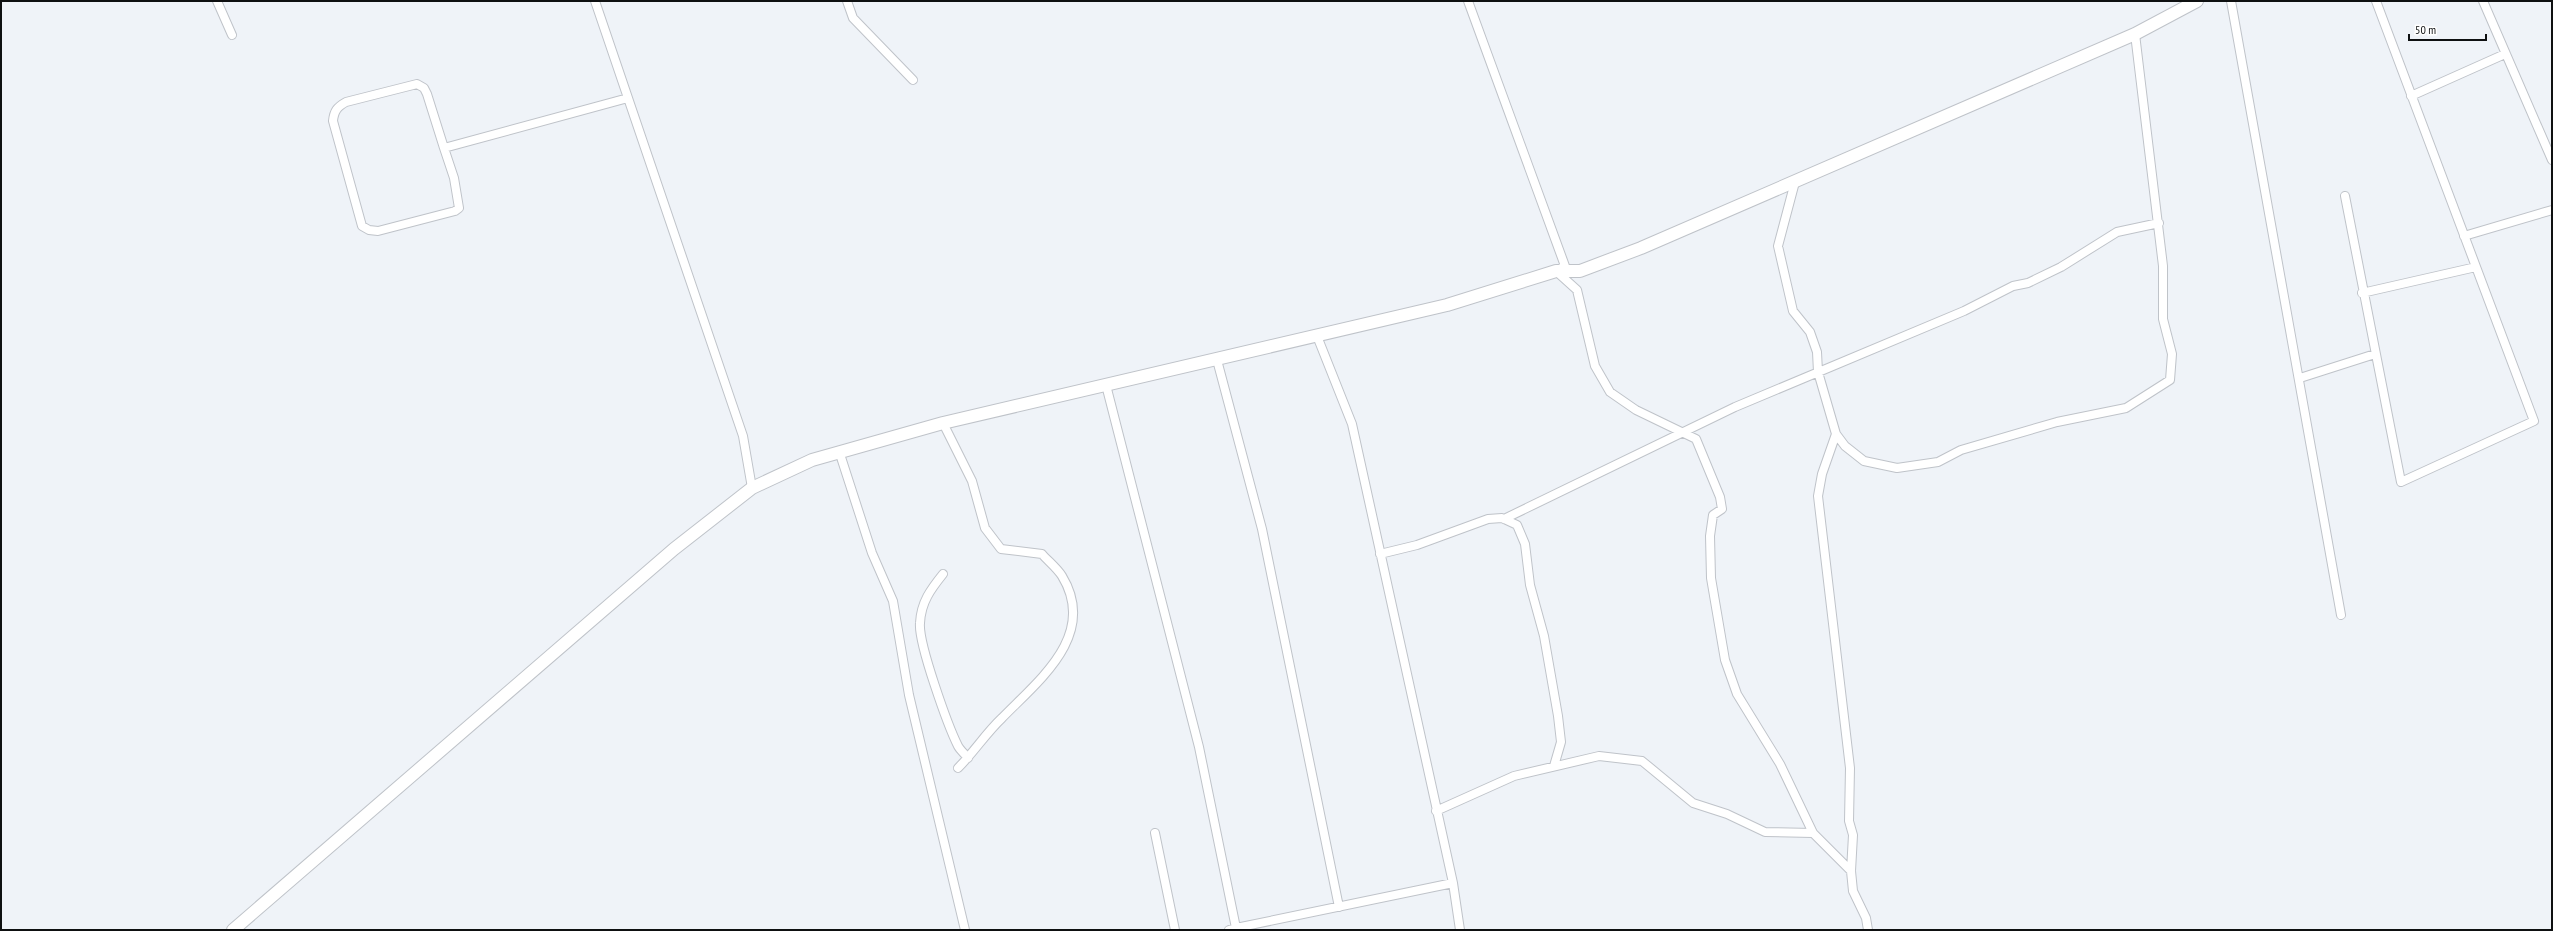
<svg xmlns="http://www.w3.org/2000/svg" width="2553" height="931" font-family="'PT Sans Narrow',sans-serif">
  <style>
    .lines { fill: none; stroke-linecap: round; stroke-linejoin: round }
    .street-casing { stroke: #bfc3c9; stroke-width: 10 }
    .secondary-casing { stroke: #bfc3c9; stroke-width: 14 }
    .street { stroke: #fff; stroke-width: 8 }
    .secondary { stroke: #fff; stroke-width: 12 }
  </style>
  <rect width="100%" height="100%" fill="#eff3f8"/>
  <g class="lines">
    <defs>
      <path id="street" d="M 217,1 L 232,35
        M 595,1 L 743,436 L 752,488
        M 847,1 L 853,18 L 913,80
        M 1468,1 L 1565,266 L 1556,271 L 1577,290 L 1595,366 L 1610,392 L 1636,410 L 1696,439 L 1720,497 L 1722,509 L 1713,515 L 1710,536 L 1711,578 L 1725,660 L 1737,694 L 1780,764 L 1813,833 L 1851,871
        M 2231,1 L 2341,615
        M 2483,1 L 2552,160
        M 2411,96 L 2505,54
        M 444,148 L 427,94 L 424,88 L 417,84 L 346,102 C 337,107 334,111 333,121 L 362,226 L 369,230 L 378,231 L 455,211 L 459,208 L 454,178 L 444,148 L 628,98
        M 1795,182 L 1778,246 L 1793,311 L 1810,332 L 1817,352 L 1818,372 L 1836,434 L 1845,446 L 1864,461 L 1897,468 L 1938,462 L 1961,450 L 2057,422 L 2126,408 L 2170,380 L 2172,354 L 2163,319 L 2163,266 L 2135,34
        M 2345,196 L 2401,482 L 2534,421 L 2376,1
        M 2464,236 L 2552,210
        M 2362,293 L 2476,267
        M 1317,336 L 1352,424 L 1453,883 L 1460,930
        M 1217,360 L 1262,529 L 1339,907
        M 2300,378 L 2375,354
        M 1106,385 L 1199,747 L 1236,928 L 1229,930
        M 943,423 L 972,481 L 985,528 L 1001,549 L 1042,554 C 1048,561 1057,568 1062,576 C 1098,635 1039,680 1002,718 C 986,733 974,752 958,768
        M 1836,434 L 1822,474 L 1818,496 L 1850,768 L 1849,821 L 1853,835 L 1851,871 L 1853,891 L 1866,918 L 1868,930
        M 839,451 L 872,553 L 893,601 L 909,695 L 965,930
        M 1504,519 L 1735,407 L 1964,311 L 2013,286 L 2028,283 L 2061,267 L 2117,232 L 2159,223
        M 1380,554 L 1417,545 L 1488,519 L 1502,518 L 1517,525 L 1525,544 L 1530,585 L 1544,636 L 1558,716 L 1561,742 L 1554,766
        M 943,574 C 931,589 921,602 920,623 C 918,643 948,726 958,746 C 960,750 965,754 968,758
        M 1436,811 L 1514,776 L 1599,756 L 1642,761 L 1693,803 L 1727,814 L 1765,832 L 1813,833
        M 1155,833 L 1175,930
        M 1236,928 L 1453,883"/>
      <path id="secondary" d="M 233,930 L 674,549 L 752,488 L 812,460 L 943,423 L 1447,305 L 1556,271 L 1580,271 L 1641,248 L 2135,34 L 2197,1"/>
    </defs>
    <!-- street casing -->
    <use href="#street" class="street-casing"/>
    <!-- secondary casing -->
    <use href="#secondary" class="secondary-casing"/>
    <!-- street -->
    <use href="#street" class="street"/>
    <!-- secondary -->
    <use href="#secondary" class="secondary"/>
  </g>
  <!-- border -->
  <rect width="2553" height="931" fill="none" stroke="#0e1011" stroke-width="4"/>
  <!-- scale -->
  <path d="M2409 34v6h77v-6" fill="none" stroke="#0e1011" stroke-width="2"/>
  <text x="2415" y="34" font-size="12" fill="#0e1011" stroke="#ffffff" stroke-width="3" paint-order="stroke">50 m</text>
</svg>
